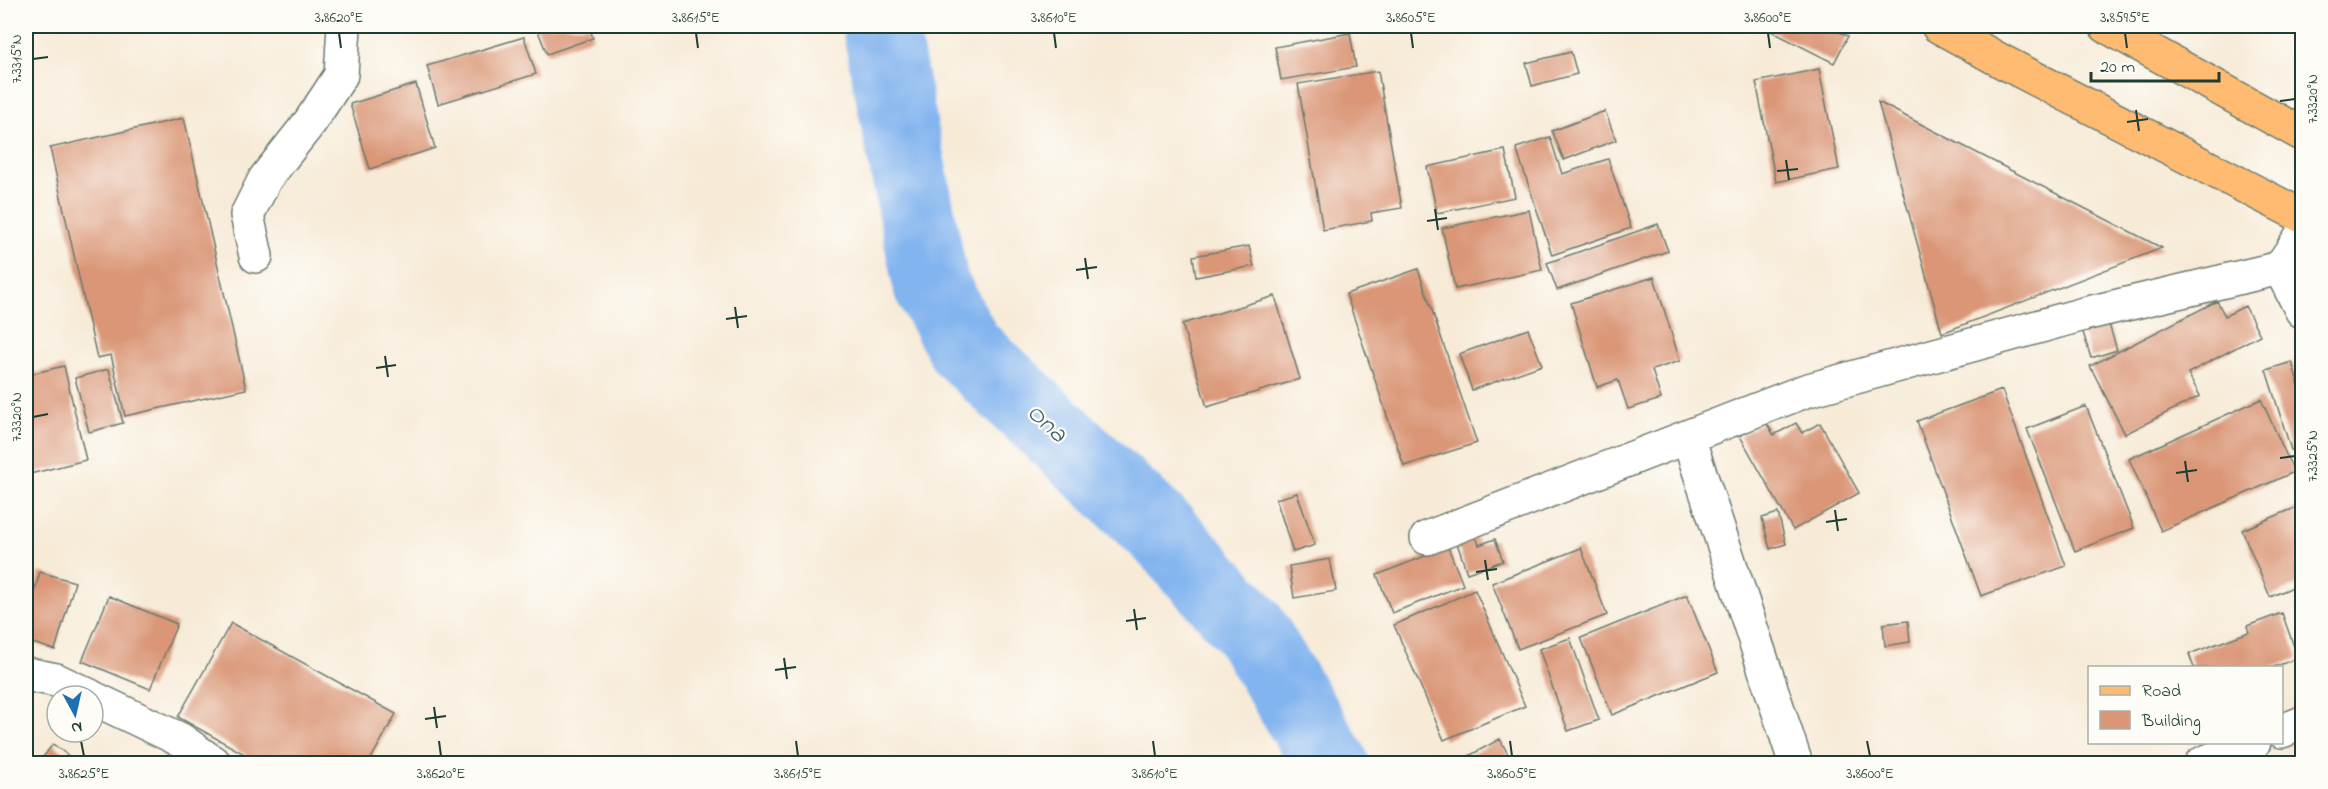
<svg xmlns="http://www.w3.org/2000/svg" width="2328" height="789" font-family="'Indie Flower',sans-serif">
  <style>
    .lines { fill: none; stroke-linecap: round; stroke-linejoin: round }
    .river { stroke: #82b4ef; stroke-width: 76 }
    .building { fill: #da9677 }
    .minor-casing { stroke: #6b7a6d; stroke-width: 36 }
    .major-casing { stroke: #6b7a6d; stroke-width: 36 }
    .minor { stroke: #fff; stroke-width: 33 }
    .major { stroke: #febb71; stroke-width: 33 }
    .ticks { fill: none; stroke: #1f3d34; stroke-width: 2 }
    .labels { text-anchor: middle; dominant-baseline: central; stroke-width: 4.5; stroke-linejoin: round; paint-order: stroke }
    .water-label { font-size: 26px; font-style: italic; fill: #3d616c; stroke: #fdfcf7 }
    .neatline { fill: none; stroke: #1f3d34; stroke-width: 2 }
    .ticks-label { font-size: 15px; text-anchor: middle; fill: #1f3d34 }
  </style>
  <rect width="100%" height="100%" fill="#fdfcf7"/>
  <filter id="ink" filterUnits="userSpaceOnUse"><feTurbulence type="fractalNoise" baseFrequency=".0167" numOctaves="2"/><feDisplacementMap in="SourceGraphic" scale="12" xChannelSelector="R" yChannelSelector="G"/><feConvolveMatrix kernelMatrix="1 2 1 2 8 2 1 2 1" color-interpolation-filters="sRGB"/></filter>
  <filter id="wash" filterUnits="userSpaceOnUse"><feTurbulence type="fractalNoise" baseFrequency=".008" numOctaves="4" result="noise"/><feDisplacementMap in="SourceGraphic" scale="24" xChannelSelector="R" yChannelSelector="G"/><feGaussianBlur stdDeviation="1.35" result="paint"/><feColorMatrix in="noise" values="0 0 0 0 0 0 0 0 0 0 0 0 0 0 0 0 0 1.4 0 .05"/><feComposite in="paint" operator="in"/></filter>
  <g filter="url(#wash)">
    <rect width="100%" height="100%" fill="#f7ebd8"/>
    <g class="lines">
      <!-- river -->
      <path class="river" d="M 880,26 L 931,285 L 965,348 L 1162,532 L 1248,626 L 1331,764"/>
    </g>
    <g id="blocks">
      <!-- building -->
      <path class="building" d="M 536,26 L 589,26 L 593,38 L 547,54 Z
        M 1761,26 L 1828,26 L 1848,36 L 1834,63 Z
        M 1350,33 L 1356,67 L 1281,80 L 1275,47 Z
        M 524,37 L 536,74 L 438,104 L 427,66 Z
        M 1571,52 L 1577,74 L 1532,86 L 1526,63 Z
        M 1819,69 L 1839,169 L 1776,182 L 1756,82 Z
        M 1378,71 L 1402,208 L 1371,213 L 1372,221 L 1323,230 L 1298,84 Z
        M 416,84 L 435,148 L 370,169 L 350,104 Z
        M 1878,102 L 2162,248 L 1942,333 Z
        M 1605,111 L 1616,140 L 1564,160 L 1552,131 Z
        M 184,118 L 246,389 L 125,416 L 111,355 L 97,358 L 50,148 Z
        M 1550,137 L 1562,174 L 1608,159 L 1631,228 L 1552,255 L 1516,148 Z
        M 1505,150 L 1515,197 L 1437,213 L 1427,167 Z
        M 1529,210 L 1542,270 L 1455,289 L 1442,228 Z
        M 1658,224 L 1668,251 L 1557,290 L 1547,263 Z
        M 1249,246 L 1254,266 L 1196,277 L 1193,256 Z
        M 1418,269 L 1477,443 L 1404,466 L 1346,294 Z
        M 1654,277 L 1680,361 L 1652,370 L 1661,399 L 1628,409 L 1618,380 L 1597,387 L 1571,303 Z
        M 1275,296 L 1300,379 L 1207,407 L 1182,324 Z
        M 2217,301 L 2225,316 L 2245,306 L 2260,335 L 2188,373 L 2200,396 L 2125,434 L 2090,366 Z
        M 2108,321 L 2117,350 L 2091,358 L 2082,329 Z
        M 1528,329 L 1542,365 L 1472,390 L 1459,354 Z
        M 2292,362 L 2302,396 L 2302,447 L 2291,450 L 2266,370 Z
        M 64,366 L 86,460 L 26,475 L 26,375 Z
        M 109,369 L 123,423 L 89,432 L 75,378 Z
        M 2002,390 L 2066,566 L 1981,596 L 1917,421 Z
        M 2261,399 L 2294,472 L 2161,531 L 2129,459 Z
        M 2086,406 L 2134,528 L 2075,551 L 2027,429 Z
        M 1765,421 L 1774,435 L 1796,423 L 1802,433 L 1820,423 L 1859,493 L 1793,530 L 1740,436 Z
        M 1297,493 L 1315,545 L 1293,552 L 1276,499 Z
        M 2302,505 L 2302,583 L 2270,597 L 2242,530 Z
        M 1778,513 L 1786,544 L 1770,549 L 1762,518 Z
        M 1475,534 L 1479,545 L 1495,539 L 1503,561 L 1467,573 L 1456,540 Z
        M 1448,547 L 1463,585 L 1392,613 L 1377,575 Z
        M 1581,548 L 1607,615 L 1518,649 L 1492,583 Z
        M 1330,559 L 1336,591 L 1294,598 L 1289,566 Z
        M 40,572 L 75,582 L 55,650 L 26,641 L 26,619 Z
        M 1475,590 L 1525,706 L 1444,740 L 1394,625 Z
        M 1687,595 L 1718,672 L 1612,715 L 1581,638 Z
        M 109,596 L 177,624 L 150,689 L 82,661 Z
        M 2282,613 L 2298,658 L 2271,668 L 2194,668 L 2189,654 L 2249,632 L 2247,626 Z
        M 1908,621 L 1910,642 L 1885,646 L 1883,624 Z
        M 231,623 L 396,714 L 368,764 L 262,764 L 178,717 Z
        M 1570,638 L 1599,720 L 1568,731 L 1539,649 Z
        M 1500,739 L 1513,764 L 1454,764 Z
        M 53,744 L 79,764 L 38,764 Z
        M 1446,757 L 1450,764 L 1435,764 Z"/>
    </g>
  </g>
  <g filter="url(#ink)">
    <use href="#blocks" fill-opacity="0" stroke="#6b7a6d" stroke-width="1.5"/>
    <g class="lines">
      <defs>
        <path id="minor" d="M 2302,235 L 2280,268 L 2302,311
          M 256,256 L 247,215 L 265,179 L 310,122 L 341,75 L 344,26
          M 1688,437 L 1796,764
          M 1427,538 L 1805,391 L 2084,314 L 2280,268
          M 26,674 L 56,680 L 90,696
          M 93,698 L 181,740 L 215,764
          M 2282,731 L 2302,723
          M 2201,764 L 2254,742"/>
        <path id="major" d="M 1938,26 L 2003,62 L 2302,216
          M 2106,26 L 2302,134"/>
      </defs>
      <!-- minor casing -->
      <use href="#minor" class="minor-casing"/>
      <!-- major casing -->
      <use href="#major" class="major-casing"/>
      <!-- minor -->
      <use href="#minor" class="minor"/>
      <!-- major -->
      <use href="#major" class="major"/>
    </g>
  </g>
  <!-- ticks -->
  <path class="ticks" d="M 339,33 L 341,48M 696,33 L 698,48M 1054,33 L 1056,48M 1411,33 L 1413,48M 1768,33 L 1770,48M 2125,33 L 2127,48M 33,59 L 48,57M 2280,101 L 2295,99M 2136,110 L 2139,131M 2127,122 L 2148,119M 1786,160 L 1789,180M 1777,171 L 1798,169M 1435,209 L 1438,230M 1427,221 L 1447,218M 1085,258 L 1088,279M 1076,270 L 1097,267M 735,307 L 738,328M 726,319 L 747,316M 385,356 L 388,377M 376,368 L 396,365M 33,417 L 48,414M 2280,458 L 2295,456M 2185,461 L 2188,482M 2176,473 L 2197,470M 1835,510 L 1838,531M 1826,522 L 1847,519M 1485,560 L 1488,580M 1476,572 L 1497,569M 1134,609 L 1137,630M 1126,621 L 1146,618M 784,658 L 787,679M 775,670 L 796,667M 434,707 L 437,728M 425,719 L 446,716M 81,741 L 84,756M 439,741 L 441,756M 796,741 L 798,756M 1153,741 L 1155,756M 1510,741 L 1512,756M 1867,741 L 1870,756"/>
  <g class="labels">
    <!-- water labels -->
    <g class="water-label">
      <text transform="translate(1046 424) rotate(43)">Ona</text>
    </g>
  </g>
  <!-- margin -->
  <rect width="2328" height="789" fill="none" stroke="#fdfcf7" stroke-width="66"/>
  <!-- legend -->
  <rect x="2088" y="666" width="195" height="78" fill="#fdfcf7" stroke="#a4b0a9" stroke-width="1.5"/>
  <rect x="2100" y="686" width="30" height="9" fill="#febb71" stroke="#a4b0a9" stroke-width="1.5"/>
  <text x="2142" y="696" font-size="18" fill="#1f3d34">Road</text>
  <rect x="2100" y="711" width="30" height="18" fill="#da9677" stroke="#a4b0a9" stroke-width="1.5"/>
  <text x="2142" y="726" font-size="18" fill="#1f3d34">Building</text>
  <!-- north arrow -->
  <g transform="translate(75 714) rotate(172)"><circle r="28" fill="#fdfcf7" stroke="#a4b0a9" stroke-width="1.5"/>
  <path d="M0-4.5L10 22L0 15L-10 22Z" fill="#1f6fb2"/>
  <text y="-9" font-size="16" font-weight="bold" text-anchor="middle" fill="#1f3d34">N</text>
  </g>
  <!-- scale -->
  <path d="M2091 72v9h128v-9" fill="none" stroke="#1f3d34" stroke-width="3"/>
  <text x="2100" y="72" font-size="18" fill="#1f3d34" stroke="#fdfcf7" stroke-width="4.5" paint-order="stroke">20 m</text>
  <rect x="33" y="33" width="2262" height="723" class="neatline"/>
  <g class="ticks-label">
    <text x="339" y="22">3.8620°E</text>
    <text x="696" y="22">3.8615°E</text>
    <text x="1054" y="22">3.8610°E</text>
    <text x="1411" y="22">3.8605°E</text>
    <text x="1768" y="22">3.8600°E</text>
    <text x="2125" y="22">3.8595°E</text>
    <text transform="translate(16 59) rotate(-90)" y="5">7.3315°N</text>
    <text transform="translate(2312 99) rotate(-90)" y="5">7.3320°N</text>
    <text transform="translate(16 417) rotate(-90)" y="5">7.3320°N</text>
    <text transform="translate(2312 456) rotate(-90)" y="5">7.3325°N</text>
    <text x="84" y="778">3.8625°E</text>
    <text x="441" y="778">3.8620°E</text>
    <text x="798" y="778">3.8615°E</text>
    <text x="1155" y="778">3.8610°E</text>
    <text x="1512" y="778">3.8605°E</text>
    <text x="1870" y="778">3.8600°E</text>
  </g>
</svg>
